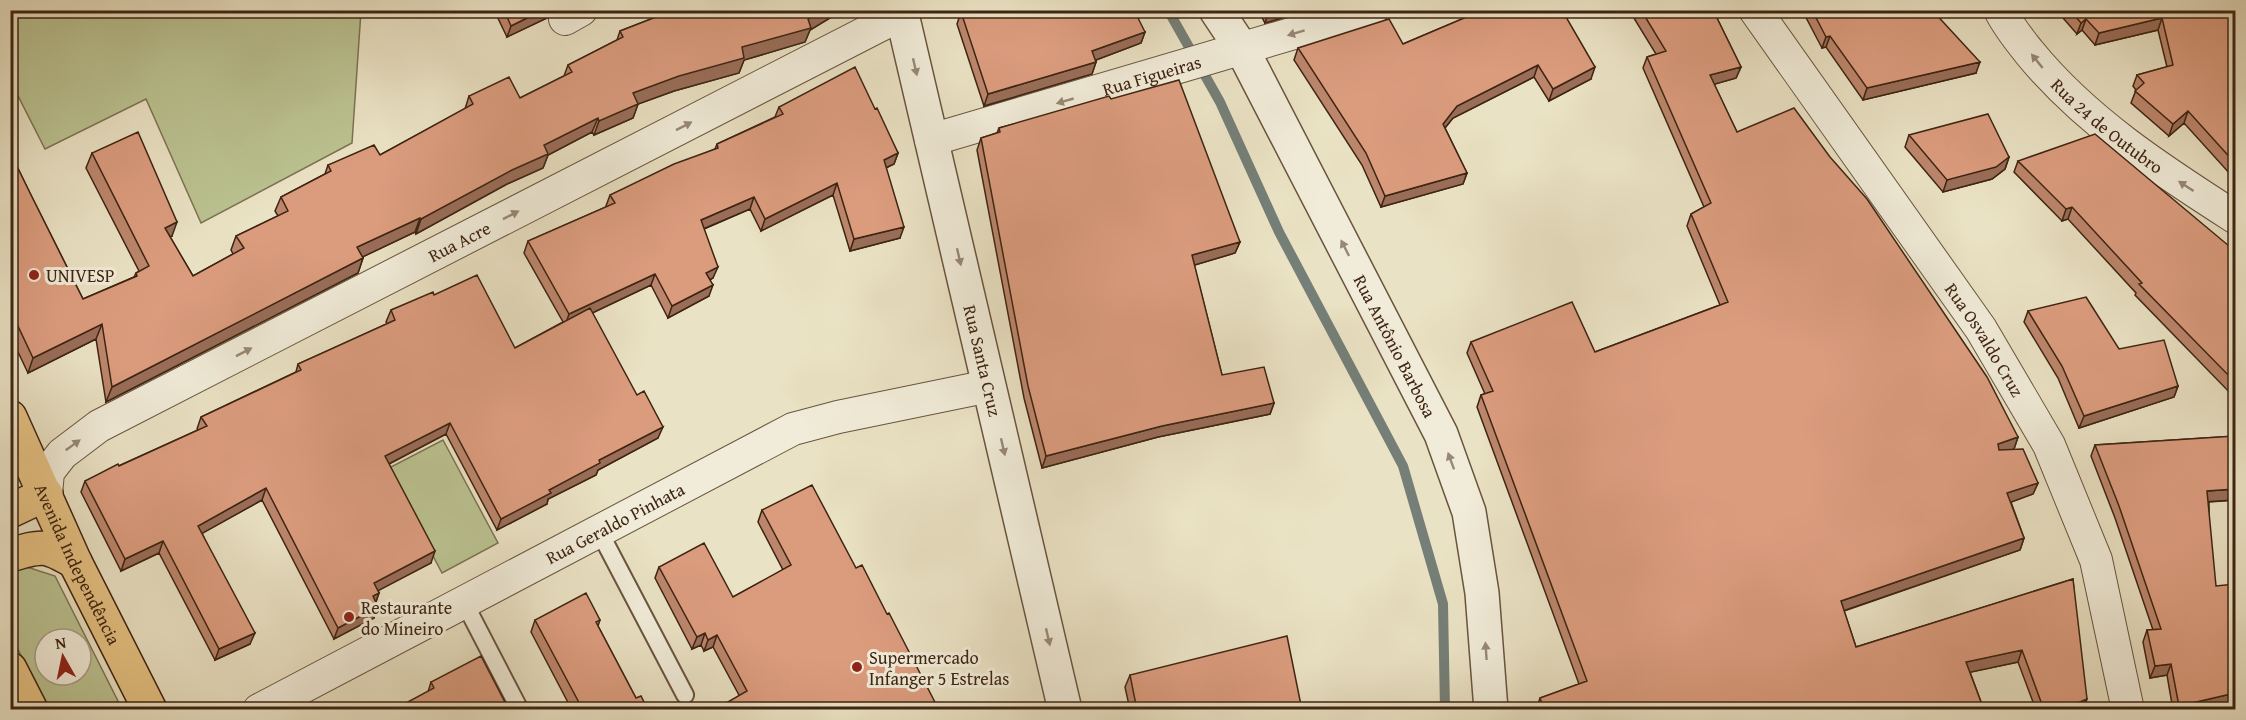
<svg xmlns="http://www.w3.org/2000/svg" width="2246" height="720" font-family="'Gentium Book Plus',serif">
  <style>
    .green { fill: #bbc291; stroke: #7c7352; stroke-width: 1.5; fill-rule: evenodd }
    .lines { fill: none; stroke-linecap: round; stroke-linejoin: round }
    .stream { stroke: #757f77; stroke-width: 10 }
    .service-casing { stroke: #69543e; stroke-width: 20 }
    .minor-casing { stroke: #69543e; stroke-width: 34 }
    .tertiary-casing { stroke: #69543e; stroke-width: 36 }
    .primary-casing { stroke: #3e2412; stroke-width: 36 }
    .service { stroke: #f1ecd9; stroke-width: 16 }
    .minor { stroke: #f1ecd9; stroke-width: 32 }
    .tertiary { stroke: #f1ecd9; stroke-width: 33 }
    .primary { stroke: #e5c182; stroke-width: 33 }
    .wall { fill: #bc866c; stroke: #3e2412; stroke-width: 1.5 }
    .shaded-wall { fill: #996d58; stroke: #3e2412; stroke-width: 1.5 }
    .building { fill: #db9c7e; stroke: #3e2412; stroke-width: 1.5 }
    .oneway { fill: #988876 }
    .poi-dot { fill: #8f2418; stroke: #f1ecd9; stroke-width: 2 }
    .labels { text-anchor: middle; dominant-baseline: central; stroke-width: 6; stroke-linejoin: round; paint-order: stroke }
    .street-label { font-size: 18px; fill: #3e2412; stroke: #f1ecd9 }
    .poi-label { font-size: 18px; fill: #3e2412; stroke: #f1ecd9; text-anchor: start }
  </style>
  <rect width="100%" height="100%" fill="#eae2c4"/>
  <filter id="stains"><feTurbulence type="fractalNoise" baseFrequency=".00333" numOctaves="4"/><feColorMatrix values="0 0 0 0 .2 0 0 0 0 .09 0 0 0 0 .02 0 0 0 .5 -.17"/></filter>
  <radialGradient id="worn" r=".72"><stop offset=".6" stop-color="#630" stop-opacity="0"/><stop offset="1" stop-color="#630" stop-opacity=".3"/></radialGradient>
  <!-- green -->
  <path class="green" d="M 11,10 L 361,11 L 352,143 L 201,223 L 146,99 L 45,149 L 11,82 Z
    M 443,440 L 498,543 L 442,573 L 387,469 Z
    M 27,567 L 55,576 L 122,709 L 47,709 L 11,635 L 11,573 ZM 45,639 L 81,639 L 81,675 L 45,675 Z"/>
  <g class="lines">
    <!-- stream -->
    <path class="stream" d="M 1168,10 L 1220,102 L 1279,232 L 1403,466 L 1443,604 L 1445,710"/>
    <defs>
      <path id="service" d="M 599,531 L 685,695
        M 464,602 L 520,710"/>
      <g id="minor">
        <path id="s1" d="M 1755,10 L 1981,329 L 2049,445 L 2096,560 L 2128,710"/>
        <path id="s2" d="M 2000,10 C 2008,26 2018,38 2029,52 C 2085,121 2161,170 2236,218"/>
        <path d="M 565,19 L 581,10"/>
        <path id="s3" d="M 931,140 L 1372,10"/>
        <path id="s4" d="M 46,494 L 48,472 L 62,454 L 99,426 L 902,14"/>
        <path id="s5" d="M 259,710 L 793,429 L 838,417 L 989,386"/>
      </g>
      <g id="tertiary">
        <path id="s6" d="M 901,10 L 1065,710"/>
        <path id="s7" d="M 1216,10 L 1242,49 L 1441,434 L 1469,512 L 1482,593 L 1491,710"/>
      </g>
      <g id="primary">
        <path id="s8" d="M 10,417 L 75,562 L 150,710"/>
        <path d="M 10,511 L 46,494"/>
        <path d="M 10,555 C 43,545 46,545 75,562"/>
        <path d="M 10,669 L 31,710"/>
      </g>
    </defs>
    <!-- service casing -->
    <use href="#service" class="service-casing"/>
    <!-- minor casing -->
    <use href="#minor" class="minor-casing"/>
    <!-- tertiary casing -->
    <use href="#tertiary" class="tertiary-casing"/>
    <!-- primary casing -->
    <use href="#primary" class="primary-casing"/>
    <!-- service -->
    <use href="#service" class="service"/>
    <!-- minor -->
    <use href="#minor" class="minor"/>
    <!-- tertiary -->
    <use href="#tertiary" class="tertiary"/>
    <!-- primary -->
    <use href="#primary" class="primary"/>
  </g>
  <!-- wall -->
  <path class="wall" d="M 494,10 L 550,10 L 547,18 L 507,37 Z
    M 674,10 L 843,10 L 810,30 L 805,42 L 744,60 L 739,73 L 674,91 L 638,104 L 633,118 L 594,135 L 592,132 L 548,155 L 543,168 L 507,184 L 416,234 L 415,232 L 362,257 L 363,258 L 358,273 L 106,402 L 96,339 L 28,373 L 10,335 L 10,152 L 30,193 L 83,299 L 134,277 L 136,273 L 139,271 L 86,168 L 92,153 L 172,236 L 170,237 L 193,276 L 233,254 L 231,250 L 236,236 L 278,216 L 275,211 L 281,197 L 325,174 L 328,165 L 380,155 L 465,109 L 469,96 L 520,98 L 564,76 L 568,65 L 617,40 L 620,31 Z
    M 1258,10 L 1284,10 L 1282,18 L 1265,23 Z
    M 1483,10 L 1591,79 L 1549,101 L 1534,77 L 1453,118 L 1445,128 L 1467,173 L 1463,184 L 1381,207 L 1362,165 L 1294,60 L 1298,48 L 1403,44 Z
    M 1629,10 L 1718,10 L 1716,16 L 1741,67 L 1736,78 L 1714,84 L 1737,132 L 2018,437 L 2014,449 L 2011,450 L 2038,483 L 2033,494 L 2011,502 L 2024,538 L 2020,550 L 1844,611 L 1856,647 L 2073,579 L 2083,710 L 2036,710 L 2018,662 L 1970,672 L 1984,710 L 1536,710 L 1540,698 L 1579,684 L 1477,407 L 1481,395 L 1485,394 L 1467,353 L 1471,342 L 1595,352 L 1720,305 L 1687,226 L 1691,214 L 1704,207 L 1643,68 L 1647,57 L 1656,54 Z
    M 1802,10 L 1954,10 L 1937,15 L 1976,73 L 1863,100 L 1826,47 L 1822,48 Z
    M 2056,10 L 2235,10 L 2235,171 L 2231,175 L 2184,123 L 2169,136 L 2131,103 L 2136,90 L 2133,86 L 2137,75 L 2167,67 L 2158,30 L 2095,45 L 2082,30 L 2077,34 Z
    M 961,12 L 1145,32 L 1141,43 L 1096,60 L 1096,62 L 1092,74 L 984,106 L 957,24 Z
    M 1111,99 L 1240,242 L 1235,253 L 1194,265 L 1222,375 L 1274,403 L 1270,414 L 1158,437 L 1042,468 L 1024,398 L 977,150 L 981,138 L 997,133 L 999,128 Z
    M 779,107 L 875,109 L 898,153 L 894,164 L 886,168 L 900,238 L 850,251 L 833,195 L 761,231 L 750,209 L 704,229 L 713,278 L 710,280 L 709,296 L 668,318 L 651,285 L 592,313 L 658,438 L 598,470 L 596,475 L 548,499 L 547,504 L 497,530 L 446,434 L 389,464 L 431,563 L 378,590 L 379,593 L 376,602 L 378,607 L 374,618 L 334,639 L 262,500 L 202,533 L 250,644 L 215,660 L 159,553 L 121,571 L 81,492 L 85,481 L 198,430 L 197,429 L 201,417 L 296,372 L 298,364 L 387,324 L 386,322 L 391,310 L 434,295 L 515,348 L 563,322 L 524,253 L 528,241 L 606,207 L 606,206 L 610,195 L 715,149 L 717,144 L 775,117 Z
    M 1909,135 L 2009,157 L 2005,169 L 1992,179 L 1943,192 L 1905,147 Z
    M 2018,161 L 2235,251 L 2235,398 L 2135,295 L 2136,293 L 2068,219 L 2062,221 L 2014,172 Z
    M 2028,311 L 2119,349 L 2178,386 L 2174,397 L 2079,428 L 2058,378 L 2024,322 Z
    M 2235,436 L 2235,500 L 2209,502 L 2210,710 L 2173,710 L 2167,675 L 2150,678 L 2143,642 L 2147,630 L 2153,630 L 2115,518 L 2091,456 L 2095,445 Z
    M 762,510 L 856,568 L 939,710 L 739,695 L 713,647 L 704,651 L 701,645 L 692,649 L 655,578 L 659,567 L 733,597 L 783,570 L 758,522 Z
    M 535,620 L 600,620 L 598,626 L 636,698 L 648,710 L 572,710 L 531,632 Z
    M 1130,675 L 1302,710 L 1130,710 L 1125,687 Z
    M 431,682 L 509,710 L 428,692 Z"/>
  <!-- shaded-wall -->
  <path class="shaded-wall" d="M 543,10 L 550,10 L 547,18 L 507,37 L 511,26 Z
    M 823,10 L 843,10 L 810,30 L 805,42 L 744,60 L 739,73 L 674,91 L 638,104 L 633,118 L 594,135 L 599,121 L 633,93 L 808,19 Z
    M 1272,10 L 1284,10 L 1282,18 L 1265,23 L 1269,11 Z
    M 1928,10 L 1954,10 L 1925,19 Z
    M 2162,18 L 2158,30 L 2095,45 L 2099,33 Z
    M 2086,19 L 2082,30 L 2077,34 L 2081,23 Z
    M 1145,32 L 1141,43 L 1088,63 L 1092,51 Z
    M 1830,36 L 1826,47 L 1822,48 L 1826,37 Z
    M 1096,62 L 1092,74 L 984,106 L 988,94 Z
    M 1980,62 L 1976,73 L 1863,100 L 1867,88 Z
    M 1538,65 L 1534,77 L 1453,118 L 1439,135 L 1443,124 L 1457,106 Z
    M 1595,67 L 1591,79 L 1549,101 L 1553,89 Z
    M 1741,67 L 1736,78 L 1705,87 L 1710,75 Z
    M 2188,111 L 2184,123 L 2169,136 L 2173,124 Z
    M 598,118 L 592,132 L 548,155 L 543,168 L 507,184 L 416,234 L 421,219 L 544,145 Z
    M 898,153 L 894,164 L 879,171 L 884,160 Z
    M 2009,157 L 2005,169 L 1992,179 L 1943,192 L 1947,180 Z
    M 2235,163 L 2235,171 L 2231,175 Z
    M 1467,173 L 1463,184 L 1381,207 L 1385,196 Z
    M 837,183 L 833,195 L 761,231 L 765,219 Z
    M 754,197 L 750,209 L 696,232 L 701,220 Z
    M 2072,207 L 2068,219 L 2062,221 L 2066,209 Z
    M 420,218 L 415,232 L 352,262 L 357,247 Z
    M 177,222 L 172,236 L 159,243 L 165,228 Z
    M 904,227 L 900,238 L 850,251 L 854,239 Z
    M 1240,242 L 1235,253 L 1188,267 L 1192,255 Z
    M 363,258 L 358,273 L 106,402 L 112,387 Z
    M 718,267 L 713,278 L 702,284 L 706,273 Z
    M 655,274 L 651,285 L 565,326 L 569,314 Z
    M 713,285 L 709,296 L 668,318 L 672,306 Z
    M 102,324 L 96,339 L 28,373 L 33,358 Z
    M 2178,386 L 2174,397 L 2079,428 L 2084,416 Z
    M 1274,403 L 1270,414 L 1158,437 L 1042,468 L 1046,456 L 1162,426 Z
    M 450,423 L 446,434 L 381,468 L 385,456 Z
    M 663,427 L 658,438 L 598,470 L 596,475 L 548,499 L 547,504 L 497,530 L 501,519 L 599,460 Z
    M 2018,437 L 2014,449 L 1994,455 L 1998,444 Z
    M 2038,483 L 2033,494 L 2003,505 L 2007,493 Z
    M 266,488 L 262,500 L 194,538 L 198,526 Z
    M 2235,489 L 2235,500 L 2203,502 L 2207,491 Z
    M 2024,538 L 2020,550 L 1837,613 L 1841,601 Z
    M 163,541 L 159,553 L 121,571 L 125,559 Z
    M 435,551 L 431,563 L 370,595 L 374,583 Z
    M 379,593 L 375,604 L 373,596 Z
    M 378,607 L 374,618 L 334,639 L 338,628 Z
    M 255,633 L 250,644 L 215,660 L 219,649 Z
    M 705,633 L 701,645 L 692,649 L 697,637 Z
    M 717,635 L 713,647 L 704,651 L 708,640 Z
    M 2022,650 L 2018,662 L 1962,674 L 1966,662 Z
    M 2171,664 L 2167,675 L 2150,678 L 2155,666 Z
    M 2235,693 L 2235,703 L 2210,710 L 2178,710 L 2179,706 Z
    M 2087,699 L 2083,710 L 2061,710 Z"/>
  <!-- building -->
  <path class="building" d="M 504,10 L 543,10 L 511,26 Z
    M 674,10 L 823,10 L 808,19 L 811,28 L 742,47 L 744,58 L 679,76 L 633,93 L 638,104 L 599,121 L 598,118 L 544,145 L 548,154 L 512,170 L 421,219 L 420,218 L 357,247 L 363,258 L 112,387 L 102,324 L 33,358 L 10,309 L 10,152 L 30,193 L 83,299 L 137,276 L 136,273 L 149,266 L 92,153 L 138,132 L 177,222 L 165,228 L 193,276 L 244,248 L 236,236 L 288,211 L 281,197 L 331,171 L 328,165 L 374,145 L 380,155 L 473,104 L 469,96 L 509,77 L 520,98 L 572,72 L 568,65 L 623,37 L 620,31 Z
    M 965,10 L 1134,10 L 1145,32 L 1092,51 L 1096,62 L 988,94 L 961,12 Z
    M 1483,10 L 1562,10 L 1595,67 L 1553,89 L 1538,65 L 1457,106 L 1443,124 L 1467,173 L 1385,196 L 1366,153 L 1298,48 L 1389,19 L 1403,44 Z
    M 1641,10 L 1713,10 L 1741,67 L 1710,75 L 1737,132 L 1794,108 L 1830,157 L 1867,199 L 1987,377 L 2018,437 L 1998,444 L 1999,450 L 2023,449 L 2038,483 L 2007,493 L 2024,538 L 1841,601 L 1856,647 L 2073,579 L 2087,699 L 2061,710 L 2044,710 L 2022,650 L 1966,662 L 1984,710 L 1544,710 L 1540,698 L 1587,681 L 1481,395 L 1493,391 L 1471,342 L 1572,302 L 1595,352 L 1728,302 L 1691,214 L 1711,203 L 1647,57 L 1666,51 Z
    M 1812,10 L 1932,10 L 1980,62 L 1867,88 L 1830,36 L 1826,37 Z
    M 2070,10 L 2235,10 L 2235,163 L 2188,111 L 2173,124 L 2135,91 L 2144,83 L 2137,75 L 2173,65 L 2162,18 L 2099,33 L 2086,19 L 2081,23 Z
    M 855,67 L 875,109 L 877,108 L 898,153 L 884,160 L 904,227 L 854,239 L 837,183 L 765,219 L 754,197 L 701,220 L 718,267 L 706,273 L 713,285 L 672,306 L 655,274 L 569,314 L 528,241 L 615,203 L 610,195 L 674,164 L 718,148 L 717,144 L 783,114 L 779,107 Z
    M 1179,80 L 1240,242 L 1192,255 L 1222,375 L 1264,367 L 1274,403 L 1162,426 L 1046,456 L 1028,386 L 981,138 L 1000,132 L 999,128 L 1109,96 L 1111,99 Z
    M 1988,114 L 2009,157 L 1996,167 L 1947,180 L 1909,135 Z
    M 2095,134 L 2235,251 L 2235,382 L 2139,284 L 2142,283 L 2072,207 L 2066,209 L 2018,161 Z
    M 477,275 L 515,348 L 590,308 L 637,395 L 644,391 L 663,427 L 599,460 L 600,463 L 549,490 L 551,493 L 501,519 L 450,423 L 385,456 L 435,551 L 374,583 L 379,593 L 373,596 L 378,607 L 338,628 L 266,488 L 198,526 L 255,633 L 219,649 L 163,541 L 125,559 L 85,481 L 118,464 L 119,466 L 207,426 L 201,417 L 301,370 L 298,364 L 395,320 L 391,310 L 433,292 L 434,295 Z
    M 2086,297 L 2119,349 L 2164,340 L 2178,386 L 2084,416 L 2062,366 L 2028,311 Z
    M 2235,436 L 2235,489 L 2207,491 L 2216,586 L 2235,584 L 2235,693 L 2179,706 L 2171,664 L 2155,666 L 2147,630 L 2161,629 L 2119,506 L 2095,445 Z
    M 812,485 L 856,568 L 862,565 L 887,614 L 889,613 L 939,710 L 714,710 L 747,691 L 717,635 L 708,640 L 705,633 L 697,637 L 659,567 L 704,543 L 733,597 L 791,565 L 762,510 Z
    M 586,593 L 600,620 L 596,622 L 636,698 L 641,696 L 648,710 L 583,710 L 535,620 Z
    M 1287,636 L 1302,710 L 1137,710 L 1130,675 Z
    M 481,656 L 509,710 L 393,710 L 434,688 L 431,682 Z"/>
  <!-- one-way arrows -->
  <defs><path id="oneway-solid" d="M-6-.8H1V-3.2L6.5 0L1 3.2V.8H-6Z" transform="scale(1.5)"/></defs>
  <g class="oneway">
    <use href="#oneway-solid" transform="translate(1296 33) rotate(163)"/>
    <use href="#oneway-solid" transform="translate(2037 61) rotate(-129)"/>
    <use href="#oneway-solid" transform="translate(915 67) rotate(77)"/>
    <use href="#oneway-solid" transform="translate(1065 101) rotate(164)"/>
    <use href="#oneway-solid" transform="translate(684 126) rotate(-27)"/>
    <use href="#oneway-solid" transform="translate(2186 186) rotate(-147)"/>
    <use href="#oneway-solid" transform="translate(511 215) rotate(-27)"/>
    <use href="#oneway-solid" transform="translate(1345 248) rotate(-117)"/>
    <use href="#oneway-solid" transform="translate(959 257) rotate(77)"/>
    <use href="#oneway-solid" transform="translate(244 352) rotate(-27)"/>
    <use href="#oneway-solid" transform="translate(73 445) rotate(-36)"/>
    <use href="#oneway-solid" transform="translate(1003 447) rotate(77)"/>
    <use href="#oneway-solid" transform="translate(1451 461) rotate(-110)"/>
    <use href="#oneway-solid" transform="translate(1048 637) rotate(77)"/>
    <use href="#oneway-solid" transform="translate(1486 651) rotate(-94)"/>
  </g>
  <!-- markers -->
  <g class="poi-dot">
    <circle cx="34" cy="275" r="6"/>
    <circle cx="349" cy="617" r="6"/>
    <circle cx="857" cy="667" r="6"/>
  </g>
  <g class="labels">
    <!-- street labels -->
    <g class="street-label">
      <text stroke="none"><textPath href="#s3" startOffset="230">Rua Figueiras</textPath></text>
      <text stroke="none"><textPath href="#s2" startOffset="159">Rua 24 de Outubro</textPath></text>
      <text stroke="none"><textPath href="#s4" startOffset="496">Rua Acre</textPath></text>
      <text stroke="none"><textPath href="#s1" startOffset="402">Rua Osvaldo Cruz</textPath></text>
      <text stroke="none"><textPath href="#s7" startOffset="381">Rua Antônio Barbosa</textPath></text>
      <text stroke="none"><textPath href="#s6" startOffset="360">Rua Santa Cruz</textPath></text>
      <text stroke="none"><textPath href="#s5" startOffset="402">Rua Geraldo Pinhata</textPath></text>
      <text stroke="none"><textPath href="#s8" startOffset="162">Avenida Independência</textPath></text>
    </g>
    <!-- poi labels -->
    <g class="poi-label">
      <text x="46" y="275">UNIVESP</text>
      <text x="361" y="607">Restaurante<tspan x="361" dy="21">do Mineiro</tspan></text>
      <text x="869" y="657">Supermercado<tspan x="869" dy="21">Infanger 5 Estrelas</tspan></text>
    </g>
  </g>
  <!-- margin -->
  <rect width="2246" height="720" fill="none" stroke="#eae2c4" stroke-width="36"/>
  <rect x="12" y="12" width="2222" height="696" fill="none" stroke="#3e2412" stroke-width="3"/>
  <rect x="18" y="18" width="2210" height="684" fill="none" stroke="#3e2412" stroke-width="1.5"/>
  <!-- north arrow -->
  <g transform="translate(63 657) rotate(351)"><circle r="28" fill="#f1ecd9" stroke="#a99c89" stroke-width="1.5"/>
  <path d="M0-4.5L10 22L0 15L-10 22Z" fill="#8f2418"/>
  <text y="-9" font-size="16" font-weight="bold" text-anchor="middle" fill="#3e2412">N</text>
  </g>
  <rect width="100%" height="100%" filter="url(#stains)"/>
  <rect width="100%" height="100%" fill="url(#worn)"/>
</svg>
